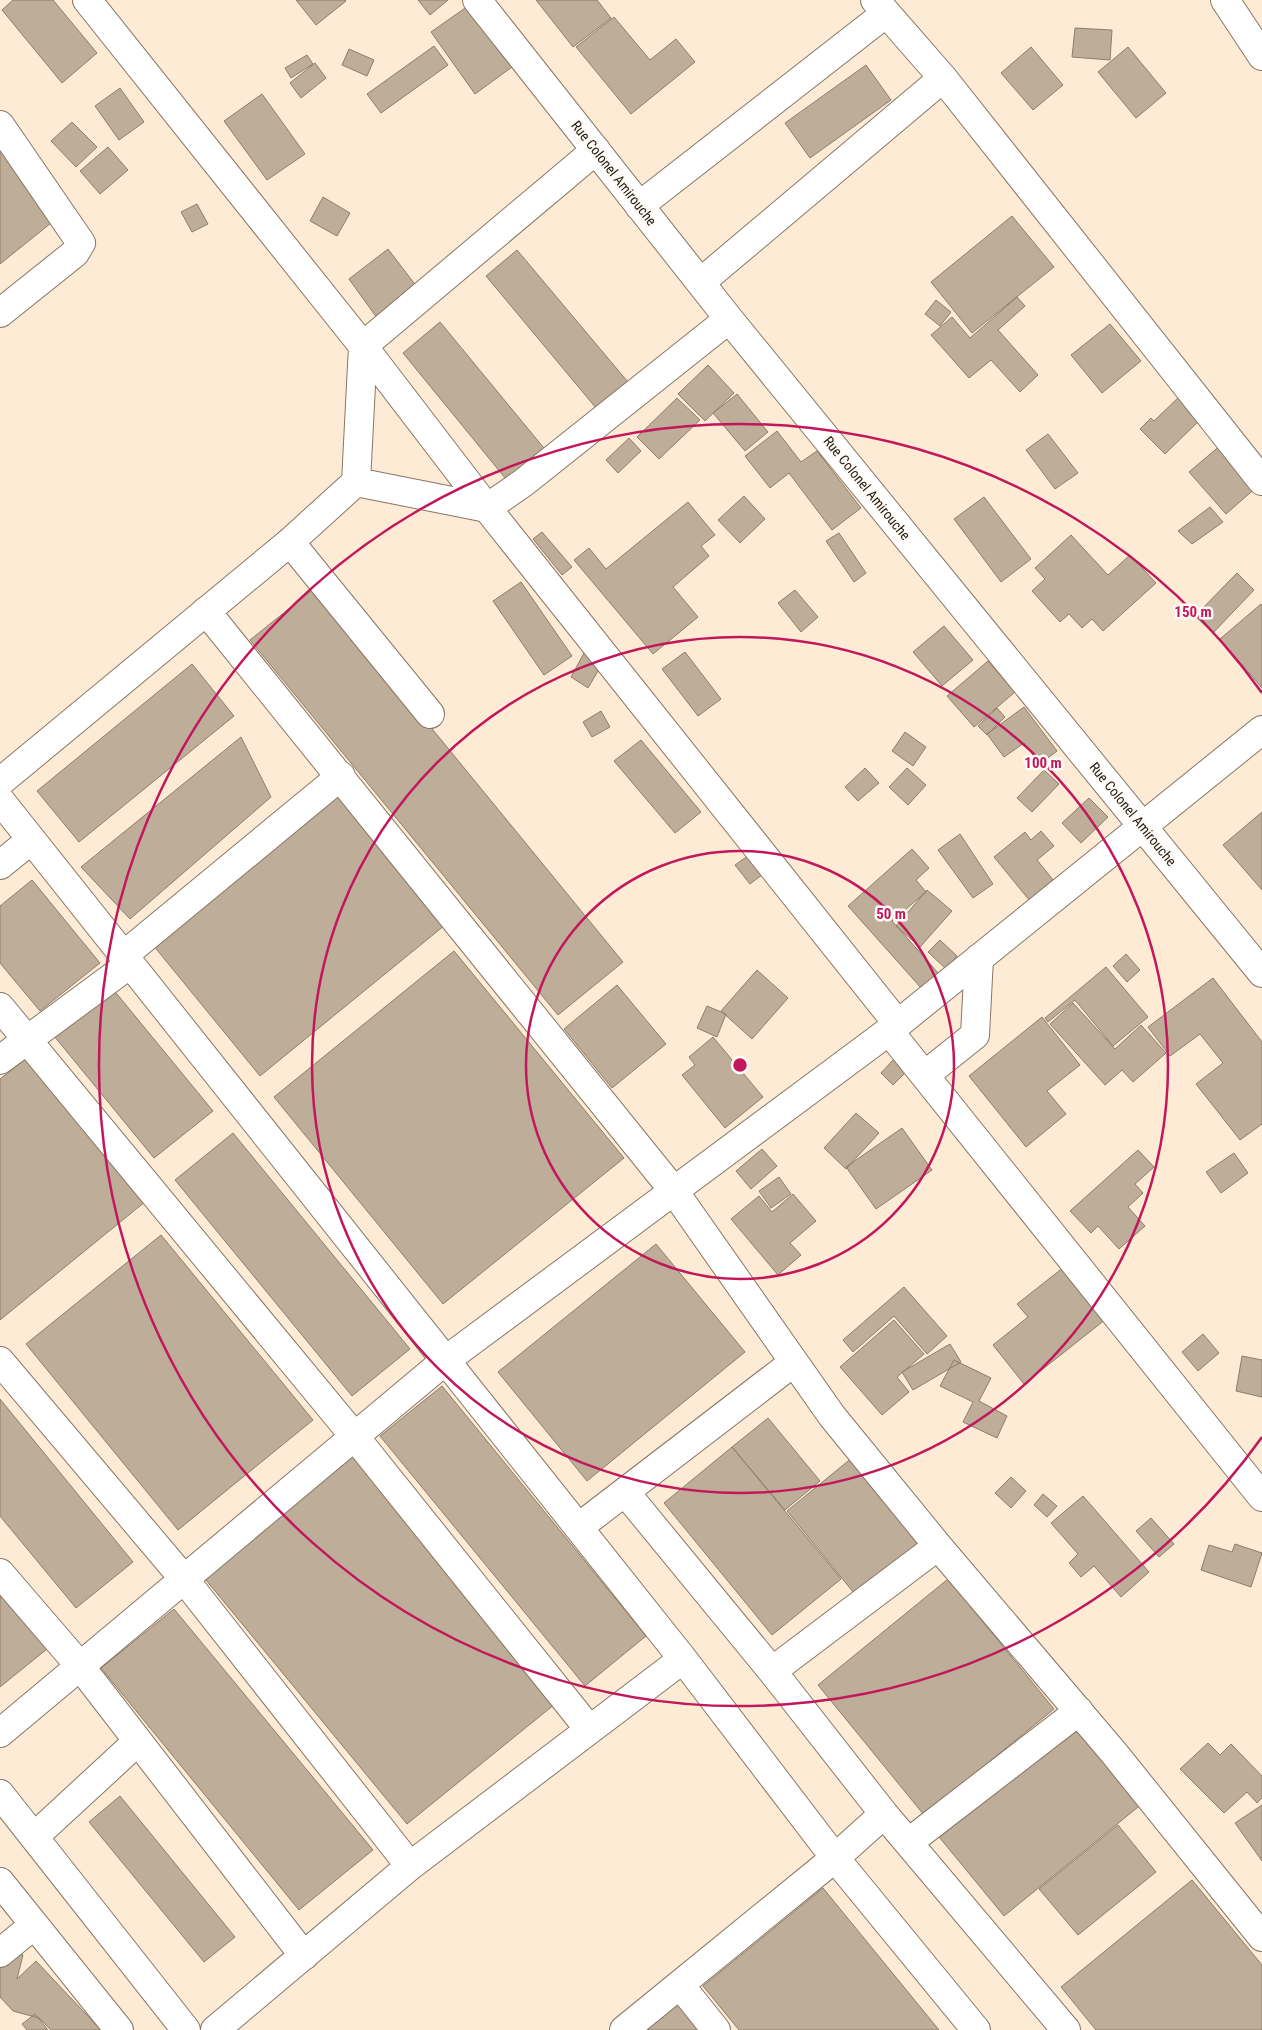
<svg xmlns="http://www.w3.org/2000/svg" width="1262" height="2030" font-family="'Roboto Condensed',sans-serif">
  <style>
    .building { fill: #bead99; stroke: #8d7d6a }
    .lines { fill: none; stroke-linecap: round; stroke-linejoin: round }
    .minor-casing { stroke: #877765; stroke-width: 30 }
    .major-casing { stroke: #877765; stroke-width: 30 }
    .highway-casing { stroke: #877765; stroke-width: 30 }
    .minor { stroke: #fff; stroke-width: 28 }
    .major { stroke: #fff; stroke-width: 28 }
    .highway { stroke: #fff; stroke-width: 28 }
    .ring { fill: none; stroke: #c2185b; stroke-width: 2.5 }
    .labels { text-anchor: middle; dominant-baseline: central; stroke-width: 5; stroke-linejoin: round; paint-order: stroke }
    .street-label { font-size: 14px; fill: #211a13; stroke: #fefbf7 }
    .centre { fill: #c2185b; stroke: #fefbf7; stroke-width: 2.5 }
    .ring-label { font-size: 15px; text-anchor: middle; font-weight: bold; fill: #c2185b; stroke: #fefbf7; stroke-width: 5; stroke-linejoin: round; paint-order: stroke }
  </style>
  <rect width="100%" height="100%" fill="#fdebd6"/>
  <!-- building -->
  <path class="building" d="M 13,0 L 53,0 L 97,53 L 62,83 L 2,10 Z
    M 296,0 L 345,0 L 346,1 L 316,25 Z
    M 418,0 L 448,0 L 430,15 Z
    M 536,0 L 597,0 L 611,18 L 573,47 Z
    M 468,6 L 512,67 L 475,94 L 431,32 Z
    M 614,17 L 650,60 L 676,39 L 695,62 L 631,114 L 576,47 Z
    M 1075,28 L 1112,30 L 1110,60 L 1072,57 Z
    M 434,46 L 448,65 L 381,113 L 367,94 Z
    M 1031,47 L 1063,85 L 1033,110 L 1001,73 Z
    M 1128,47 L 1166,93 L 1136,118 L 1098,72 Z
    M 349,49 L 374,60 L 367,76 L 342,65 Z
    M 307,55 L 313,64 L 291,78 L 285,68 Z
    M 315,63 L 326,78 L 301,98 L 290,83 Z
    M 866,65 L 891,100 L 810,158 L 785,123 Z
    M 120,88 L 144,122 L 119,140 L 95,106 Z
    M 262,94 L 305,154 L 267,180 L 224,121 Z
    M 72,122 L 97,147 L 76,167 L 51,141 Z
    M 5,146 L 61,215 L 0,264 L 0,150 Z
    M 108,147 L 128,170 L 100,194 L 80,171 Z
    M 323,197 L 350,213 L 337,236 L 310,221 Z
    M 197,204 L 208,224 L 192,232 L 181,212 Z
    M 1012,216 L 1054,267 L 972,333 L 931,282 Z
    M 388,249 L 417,287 L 377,318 L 349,279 Z
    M 517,250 L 633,388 L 601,414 L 486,276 Z
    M 1017,297 L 1025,306 L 998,330 L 1038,375 L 1020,392 L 991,360 L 969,378 L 931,335 L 952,317 L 970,338 Z
    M 936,300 L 951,312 L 940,326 L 925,314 Z
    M 440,322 L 548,453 L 510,484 L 403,353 Z
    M 1110,324 L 1141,361 L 1102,393 L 1071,355 Z
    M 708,365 L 734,393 L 705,421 L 678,394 Z
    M 737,394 L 768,432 L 745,451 L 713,413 Z
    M 1182,394 L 1204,416 L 1165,454 L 1140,429 L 1151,418 L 1154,421 Z
    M 677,398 L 700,420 L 659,459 L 637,437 Z
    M 777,431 L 801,462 L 817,451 L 861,508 L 832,530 L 789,473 L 770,488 L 745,456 Z
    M 1048,434 L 1078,473 L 1055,489 L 1026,450 Z
    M 629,438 L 641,451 L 618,473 L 606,460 Z
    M 1222,444 L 1258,486 L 1226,514 L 1189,472 Z
    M 744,496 L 765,519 L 740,543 L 718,520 Z
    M 984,497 L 1031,559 L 1001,582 L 954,519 Z
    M 688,502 L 715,535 L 701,546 L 709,556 L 673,587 L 698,617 L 653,654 L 574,560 L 589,548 L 606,569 Z
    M 1210,507 L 1223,522 L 1192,544 L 1178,531 Z
    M 542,532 L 572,567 L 562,575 L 533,539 Z
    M 839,533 L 866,573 L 854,582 L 826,541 Z
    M 1071,535 L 1108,575 L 1130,555 L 1156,583 L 1103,631 L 1092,619 L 1082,628 L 1069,614 L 1060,622 L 1032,591 L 1045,579 L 1035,568 Z
    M 1237,573 L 1254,590 L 1213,633 L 1195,616 Z
    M 521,582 L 572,656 L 544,675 L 493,601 Z
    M 316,587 L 623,962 L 558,1015 L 250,640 Z
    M 795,590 L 818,617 L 801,632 L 778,603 Z
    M 1261,604 L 1262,606 L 1262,688 L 1220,639 Z
    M 944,626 L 973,660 L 942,686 L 913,652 Z
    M 685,652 L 721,699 L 698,716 L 662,669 Z
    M 584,653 L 602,664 L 588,688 L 571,677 Z
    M 988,661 L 1015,692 L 974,727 L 947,696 Z
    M 192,664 L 234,716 L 79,842 L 37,791 Z
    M 1024,707 L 1057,751 L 1040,764 L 1024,743 L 1004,757 L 987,734 Z
    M 997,708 L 1005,717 L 987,735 L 978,726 Z
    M 601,711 L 610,727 L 592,737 L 583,722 Z
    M 905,732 L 926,747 L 913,766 L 892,751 Z
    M 241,737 L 271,797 L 130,919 L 81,867 Z
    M 641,740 L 701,812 L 675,833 L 614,761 Z
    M 865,768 L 879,783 L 858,801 L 845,787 Z
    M 907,768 L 926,785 L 908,805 L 889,787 Z
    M 1044,770 L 1059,784 L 1032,812 L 1017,798 Z
    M 338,795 L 445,925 L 260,1076 L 153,945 Z
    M 1089,798 L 1108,817 L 1081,843 L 1062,823 Z
    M 1262,812 L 1262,890 L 1223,845 Z
    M 1041,831 L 1054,846 L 1037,860 L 1054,881 L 1030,901 L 994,857 L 1025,832 L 1031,840 Z
    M 960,834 L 993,884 L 973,898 L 938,850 Z
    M 912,849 L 929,868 L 916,880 L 926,892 L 892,921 L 939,974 L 922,989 L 848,906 Z
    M 752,853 L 767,871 L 750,884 L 735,865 Z
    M 32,880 L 100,963 L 40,1011 L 0,963 L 0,906 Z
    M 927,890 L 952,911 L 920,947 L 896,926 Z
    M 940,940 L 957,956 L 946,969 L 928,952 Z
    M 454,951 L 624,1158 L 443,1304 L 274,1097 Z
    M 1126,954 L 1140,970 L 1127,982 L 1113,966 Z
    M 1106,967 L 1148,1017 L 1113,1046 L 1075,1000 L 1048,1022 L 1045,1018 Z
    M 757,970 L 788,998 L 752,1039 L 721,1011 Z
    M 1213,978 L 1262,1042 L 1262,1124 L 1240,1140 L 1196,1084 L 1223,1063 L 1200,1034 L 1170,1056 L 1148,1027 Z
    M 617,985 L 666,1044 L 612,1088 L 564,1029 Z
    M 112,988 L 213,1111 L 154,1158 L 54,1036 Z
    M 1073,1003 L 1115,1049 L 1141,1025 L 1166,1053 L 1133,1082 L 1122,1070 L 1105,1085 L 1050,1024 Z
    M 707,1006 L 726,1014 L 717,1037 L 697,1028 Z
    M 1042,1017 L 1080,1065 L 1047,1091 L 1066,1114 L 1026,1147 L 969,1076 Z
    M 713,1037 L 763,1097 L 725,1128 L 682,1075 L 695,1065 L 689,1057 Z
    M 28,1057 L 146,1201 L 0,1320 L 0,1079 Z
    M 894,1059 L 907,1071 L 893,1085 L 881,1073 Z
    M 856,1113 L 879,1133 L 846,1169 L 824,1148 Z
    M 902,1128 L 932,1170 L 876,1209 L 846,1167 Z
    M 233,1133 L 410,1349 L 352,1396 L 175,1180 Z
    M 762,1149 L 777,1166 L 751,1189 L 736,1171 Z
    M 1138,1150 L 1154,1167 L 1135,1184 L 1143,1193 L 1128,1207 L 1145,1226 L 1119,1249 L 1098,1226 L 1091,1233 L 1070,1211 Z
    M 1234,1153 L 1248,1173 L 1221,1193 L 1206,1172 Z
    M 779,1177 L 791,1194 L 771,1208 L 759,1191 Z
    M 793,1194 L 816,1221 L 790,1243 L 801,1255 L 778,1275 L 731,1219 L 759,1196 L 772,1212 Z
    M 161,1235 L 313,1420 L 178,1530 L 26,1344 Z
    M 656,1244 L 745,1352 L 587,1481 L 498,1372 Z
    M 1064,1267 L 1106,1319 L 1024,1384 L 993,1345 L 1028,1317 L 1017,1304 Z
    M 904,1287 L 947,1336 L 927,1354 L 894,1316 L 853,1352 L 843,1340 Z
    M 894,1320 L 924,1354 L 897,1377 L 909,1392 L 882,1415 L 840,1367 Z
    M 1203,1334 L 1219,1353 L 1198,1371 L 1182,1352 Z
    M 950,1344 L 961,1362 L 913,1390 L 902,1372 Z
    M 1242,1356 L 1262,1360 L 1262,1397 L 1236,1391 Z
    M 954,1360 L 991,1378 L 979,1401 L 1007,1416 L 997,1438 L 963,1422 L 973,1402 L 940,1386 Z
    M 442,1386 L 646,1636 L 585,1686 L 380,1436 Z
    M 0,1399 L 133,1562 L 76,1608 L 0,1516 Z
    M 768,1418 L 820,1481 L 785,1510 L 732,1447 Z
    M 732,1447 L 841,1579 L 772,1635 L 664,1503 Z
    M 350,1453 L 555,1704 L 407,1824 L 201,1574 Z
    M 853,1457 L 933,1556 L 867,1609 L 787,1511 Z
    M 1011,1477 L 1026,1491 L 1011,1508 L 995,1493 Z
    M 1043,1494 L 1057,1506 L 1047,1517 L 1034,1505 Z
    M 1083,1496 L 1149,1572 L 1121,1597 L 1094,1566 L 1081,1577 L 1069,1563 L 1078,1554 L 1051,1523 Z
    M 1151,1518 L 1174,1544 L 1159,1557 L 1136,1531 Z
    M 1235,1544 L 1262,1553 L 1251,1587 L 1201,1570 L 1209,1545 L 1232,1552 Z
    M 948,1579 L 1054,1709 L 924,1815 L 818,1685 Z
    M 0,1591 L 47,1649 L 0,1687 Z
    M 174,1609 L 373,1850 L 299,1910 L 101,1668 Z
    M 1074,1720 L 1143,1803 L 1004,1916 L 935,1832 Z
    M 1208,1743 L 1220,1755 L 1231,1744 L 1262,1776 L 1262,1798 L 1257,1803 L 1247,1792 L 1224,1813 L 1180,1769 Z
    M 120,1796 L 235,1937 L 204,1962 L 89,1822 Z
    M 1262,1805 L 1262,1861 L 1235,1823 Z
    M 1118,1825 L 1156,1872 L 1078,1935 L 1039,1889 Z
    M 1192,1880 L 1262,1965 L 1262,2030 L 1096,2030 L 1061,1987 Z
    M 823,1888 L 939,2030 L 739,2030 L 703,1986 Z
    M 8,1951 L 23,1955 L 17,1979 L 36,1961 L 101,2030 L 51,2030 L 39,2018 L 13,2011 L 0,1997 L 0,1958 Z
    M 679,2004 L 700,2030 L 646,2030 Z
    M 35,2014 L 48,2030 L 27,2030 L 22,2024 Z"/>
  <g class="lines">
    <defs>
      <path id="minor" d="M 477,0 L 729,319 L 1262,973
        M 875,0 L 943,78 L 1262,481
        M 0,125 L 81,243 L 75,253 L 0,313
        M 639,206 L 885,14
        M 701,282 L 943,78
        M 729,319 L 523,483 L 487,508 L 897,1023
        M 363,346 L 596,150
        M 290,542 L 430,714
        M 206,611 L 674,1191 L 832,1416 L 938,1546 L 1114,1753 L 1262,1937
        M 0,800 L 683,1659 L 835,1858 L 976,2030
        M 0,865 L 31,840
        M 124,955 L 341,776
        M 0,1007 L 355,1437 L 589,1729
        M 889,1031 L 1262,1497
        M 0,1060 L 130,964
        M 925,1075 L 975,1035 L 979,958
        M 0,1361 L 184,1579 L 410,1866
        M 625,1492 L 772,1671 L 884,1814 L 1066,2030
        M 579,1527 L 794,1362
        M 0,1573 L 80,1666 L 304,1956
        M 772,1671 L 938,1546
        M 0,1733 L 446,1360 L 889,1031 L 1262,730
        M 0,1794 L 186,2030
        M 34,1837 L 138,1741
        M 909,1842 L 1079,1711
        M 0,1882 L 119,2030
        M 0,1953 L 34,1925
        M 680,1985 L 716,2030
        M 215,2030 L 410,1866 L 683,1659
        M 624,2030 L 835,1858 L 884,1814"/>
      <path id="major" d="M 87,0 L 363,346 L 487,508
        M 356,482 L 487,508
        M 0,782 L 290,542 L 356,482 L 363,346"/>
      <path id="highway" d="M 1225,0 L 1262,56"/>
    </defs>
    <!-- minor casing -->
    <use href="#minor" class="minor-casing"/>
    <!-- major casing -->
    <use href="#major" class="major-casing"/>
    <!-- highway casing -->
    <use href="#highway" class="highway-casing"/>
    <!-- minor -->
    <use href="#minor" class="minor"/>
    <!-- major -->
    <use href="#major" class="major"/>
    <!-- highway -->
    <use href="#highway" class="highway"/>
  </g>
  <!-- distance rings -->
  <g class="ring">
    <circle cx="740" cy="1065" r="214"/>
    <circle cx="740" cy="1065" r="428"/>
    <path d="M1262 1437A641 641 0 1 1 1262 693"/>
  </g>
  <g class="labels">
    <!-- street labels -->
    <g class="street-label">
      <text transform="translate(614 173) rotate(52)">Rue Colonel Amirouche</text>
      <text transform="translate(867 488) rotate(51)">Rue Colonel Amirouche</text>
      <text transform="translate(1133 814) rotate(51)">Rue Colonel Amirouche</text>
    </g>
  </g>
  <circle cx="740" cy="1065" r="8" class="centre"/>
  <g class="ring-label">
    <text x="1193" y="617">150 m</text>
    <text x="1043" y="768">100 m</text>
    <text x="891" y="919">50 m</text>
  </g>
</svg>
